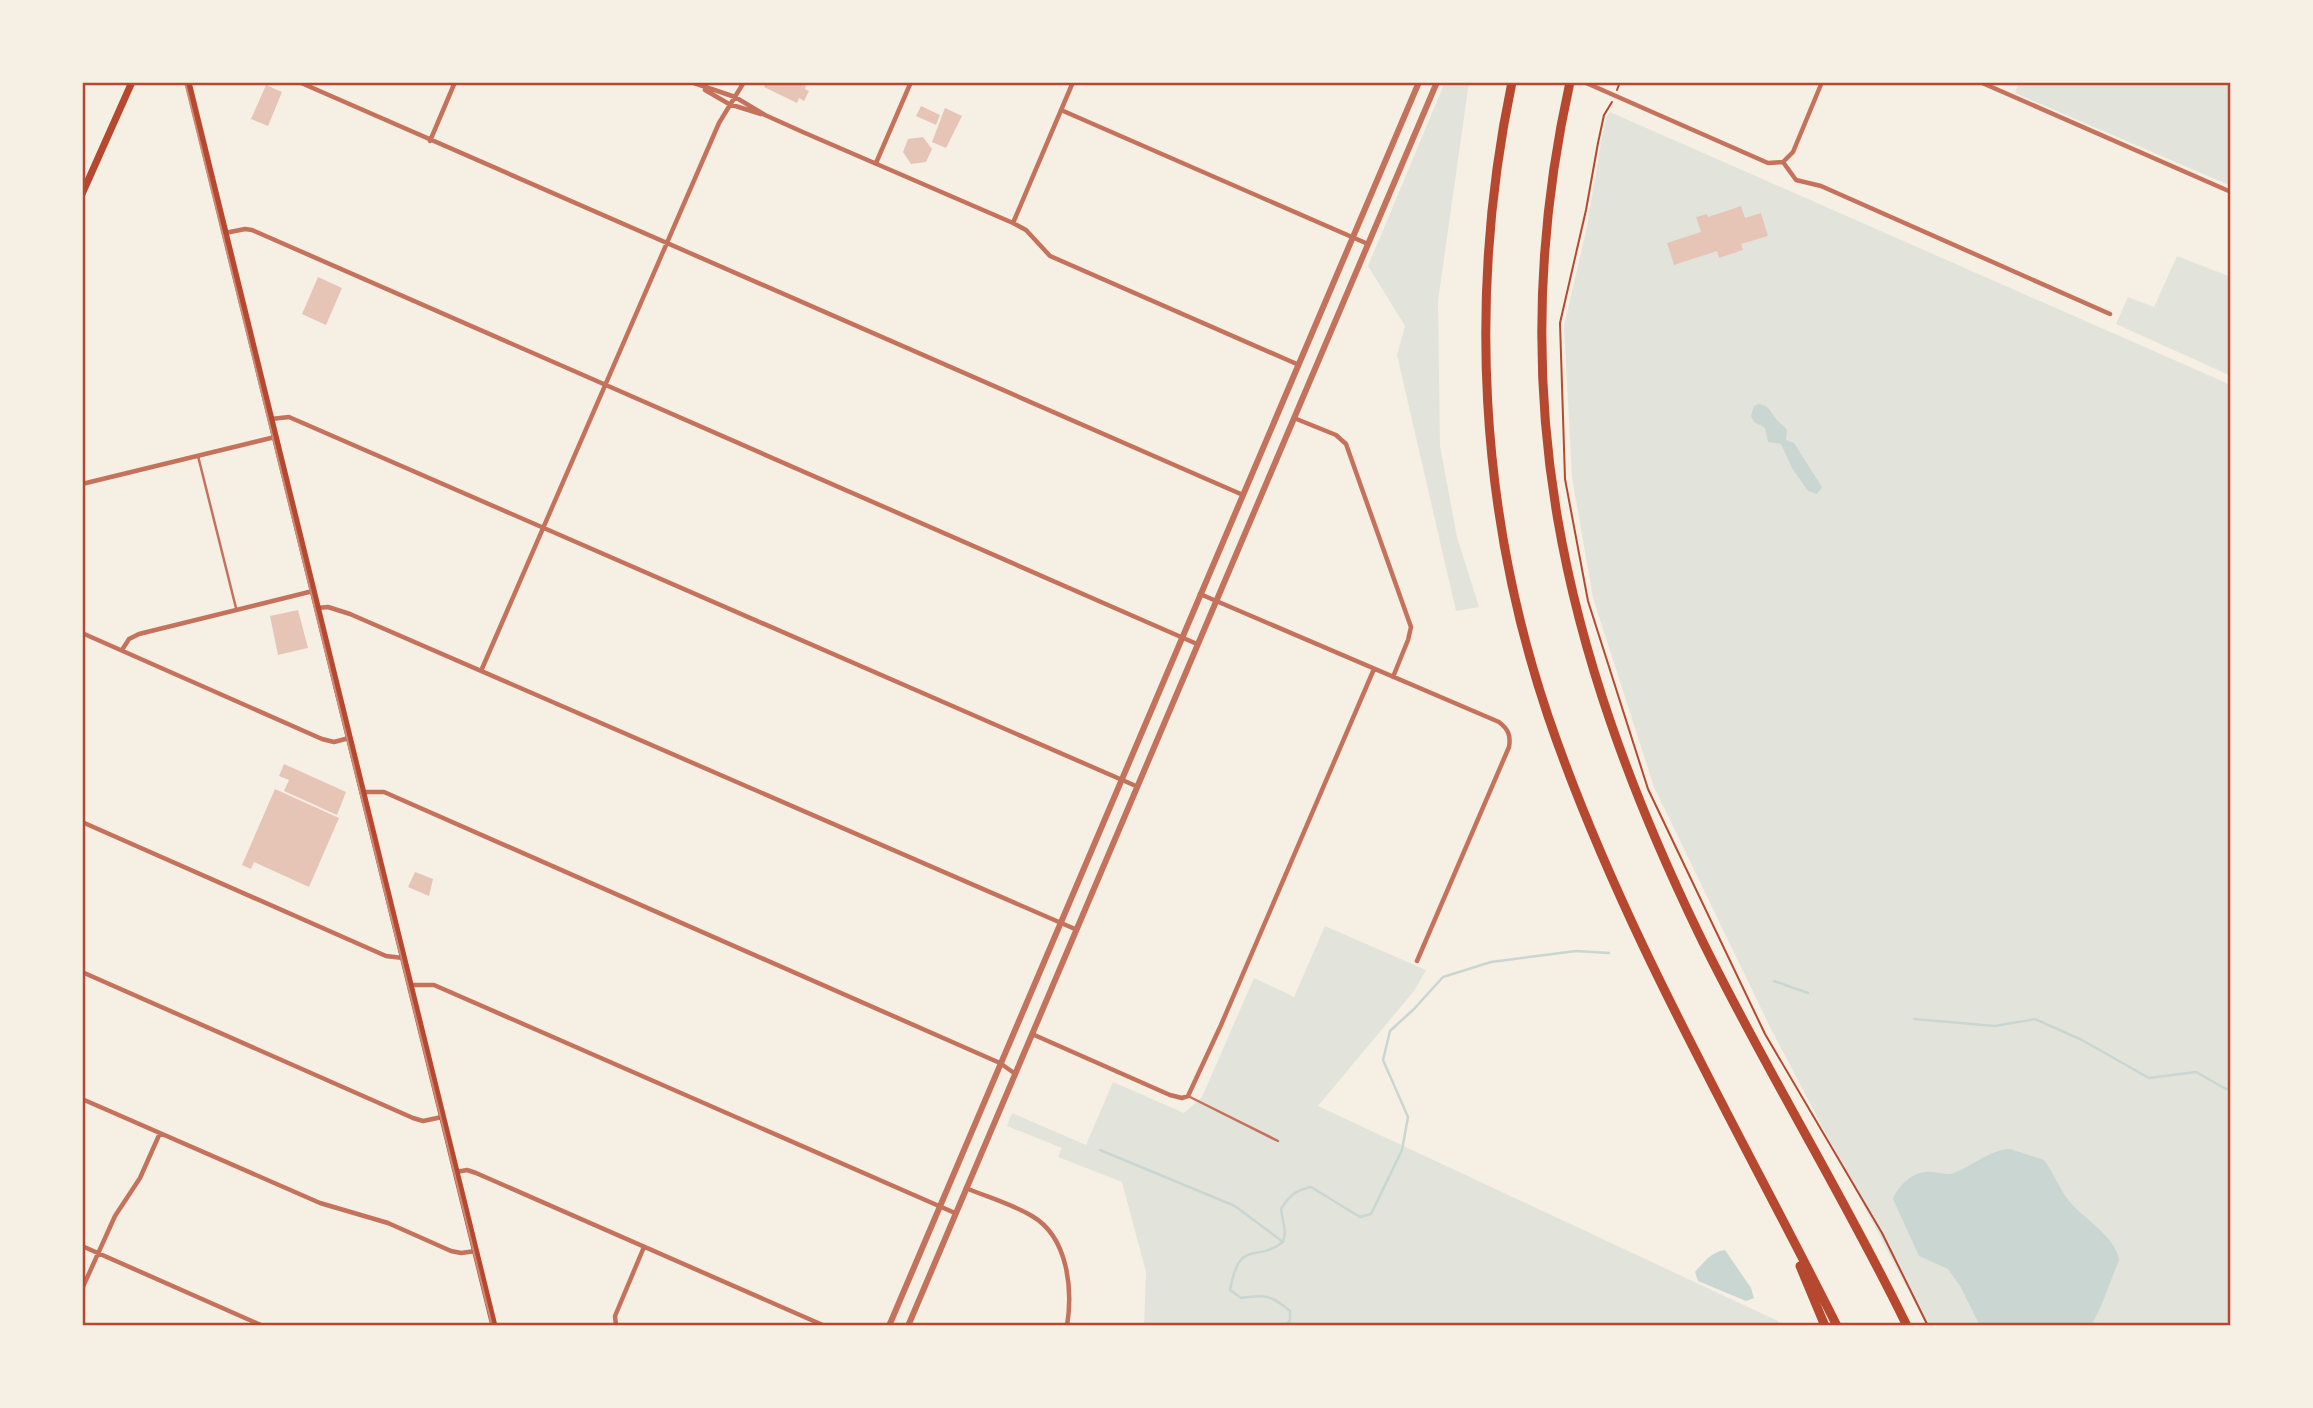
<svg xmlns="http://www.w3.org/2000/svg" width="2313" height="1408" font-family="'PT Sans',sans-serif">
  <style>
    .green { fill: #e2e4dc }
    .water { fill: #c9d6d2 }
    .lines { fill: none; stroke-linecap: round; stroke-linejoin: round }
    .stream { stroke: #c9d6d2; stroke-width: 2.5 }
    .building { fill: #e6c5b7 }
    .path { stroke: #b5482f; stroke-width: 2 }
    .service { stroke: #c5725c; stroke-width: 2.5 }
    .minor { stroke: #c5725c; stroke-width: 4.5 }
    .tertiary { stroke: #c5725c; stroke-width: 6 }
    .primary { stroke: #b5482f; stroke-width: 7 }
    .motorway { stroke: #b5482f; stroke-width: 9 }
    .tram { stroke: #cf8b77; stroke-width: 2 }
    .neatline { fill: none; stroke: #b5482f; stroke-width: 2.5 }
  </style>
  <rect width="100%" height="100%" fill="#f6efe4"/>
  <!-- green -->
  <path class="green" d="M 1445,82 L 1469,82 L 1438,301 L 1440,446 L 1457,537 L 1479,607 L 1456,611 L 1397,355 L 1405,326 L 1368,266 Z
    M 2019,82 L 2231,82 L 2231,186 L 2015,93 Z
    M 1610,112 L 2231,385 L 2231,1326 L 1927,1326 L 1771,1029 L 1654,787 L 1593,598 L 1572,477 L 1564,326 L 1586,231 L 1601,143 L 1607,116 Z
    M 2177,256 L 2231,277 L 2231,376 L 2116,324 L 2128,297 L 2154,307 Z
    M 1325,926 L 1426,970 L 1414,991 L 1318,1106 L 1778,1321 L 1780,1326 L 1144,1326 L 1146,1272 L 1122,1182 L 1058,1157 L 1062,1148 L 1007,1126 L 1012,1113 L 1086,1145 L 1113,1082 L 1184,1113 L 1202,1097 L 1254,978 L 1294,997 Z"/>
  <!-- water -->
  <path class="water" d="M 1758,404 C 1771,405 1771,415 1779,422 C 1782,425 1785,427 1787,430 L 1786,440 L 1794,443 L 1822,487 L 1817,494 L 1808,491 L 1792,468 L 1781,444 L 1768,442 L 1765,428 L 1754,422 L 1751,416 L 1754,406 Z
    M 2010,1149 L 2044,1160 C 2054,1173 2059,1189 2070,1202 C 2084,1219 2116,1237 2119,1260 L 2101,1306 L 2091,1326 L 1980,1326 L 1960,1286 L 1948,1269 L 1919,1256 L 1893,1199 C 1898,1186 1913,1172 1926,1172 C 1936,1171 1944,1176 1954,1173 C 1973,1166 1988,1150 2010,1149 Z
    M 1725,1250 L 1751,1288 L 1754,1298 L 1746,1301 L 1698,1281 L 1695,1272 C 1704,1262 1711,1252 1725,1250 Z"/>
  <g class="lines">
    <!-- stream -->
    <path class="stream" d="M 1774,981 L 1808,993
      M 1914,1019 L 1995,1026 L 2035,1019 L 2082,1040 L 2149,1078 L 2196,1072 L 2226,1089 L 2231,1089
      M 1100,1150 L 1235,1206 L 1283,1242
      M 1286,1326 L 1290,1320 L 1290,1311 C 1271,1295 1264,1294 1241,1298 L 1230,1290 C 1240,1237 1254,1264 1283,1242 L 1285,1232 L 1281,1209 C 1289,1196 1296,1190 1311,1187 L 1360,1217 L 1371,1214 L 1402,1150 L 1408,1117 L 1383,1060 L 1390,1031 L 1414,1009 L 1443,977 L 1491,962 L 1529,957 L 1576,951 L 1609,953"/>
  </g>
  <!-- building -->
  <path class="building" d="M 766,82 L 799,82 L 806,86 L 805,89 L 809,91 L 804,101 L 799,98 L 797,103 L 764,87 Z
    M 266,85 L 282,92 L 268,126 L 251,119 Z
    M 921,106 L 940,115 L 936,125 L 916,116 Z
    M 945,108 L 962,116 L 946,148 L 932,142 Z
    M 923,137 L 932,149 L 926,162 L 911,164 L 903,152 L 908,139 Z
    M 1741,206 L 1745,218 L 1761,213 L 1768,236 L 1741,244 L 1743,250 L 1719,258 L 1717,251 L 1674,265 L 1667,243 L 1701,232 L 1696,217 L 1707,214 L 1708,217 Z
    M 318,277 L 342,288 L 326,325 L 302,314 Z
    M 298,610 L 308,648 L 278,655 L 270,616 Z
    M 284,764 L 346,792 L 337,815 L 284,791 L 289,780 L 279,776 Z
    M 275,789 L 339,818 L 309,887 L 254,862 L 251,869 L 242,865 Z
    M 415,872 L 433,879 L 429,896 L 408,887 Z"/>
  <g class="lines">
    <!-- path -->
    <path class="path" d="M 1617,90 L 1620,82
      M 1612,102 L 1604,115 L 1598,143 L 1586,210 L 1560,323 L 1565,479 L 1588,601 L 1648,789 L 1765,1034 L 1882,1233 L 1928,1326"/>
    <!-- service -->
    <path class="service" d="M 198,456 L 236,608
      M 1188,1096 L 1278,1141"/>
    <!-- minor -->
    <path class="minor" d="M 299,82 L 1243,495
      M 691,82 L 735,97 L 765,115 L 805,133 L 1013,223 L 1026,230 L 1050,256 L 1299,365
      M 1584,82 L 1768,163 L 1783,162
      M 1980,82 L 2231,192
      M 705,90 L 729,104 L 761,114
      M 1061,110 L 1368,244
      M 430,141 L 455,82
      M 1783,162 L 1796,180 L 1821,186 L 2110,314
      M 1783,162 L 1793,152 L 1822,82
      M 876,163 L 911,82
      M 1013,223 L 1073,82
      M 225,233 L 245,229 L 252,230 L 1197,644
      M 1294,418 L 1336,435 L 1346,444 L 1411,627 L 1408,640 L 1393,677
      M 271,419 L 289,417 L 1136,786
      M 82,484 L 275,437
      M 1200,594 L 1499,722 C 1508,729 1511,735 1509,747 L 1417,961
      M 317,608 L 328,607 L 350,614 L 1075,929
      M 82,633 L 322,739 L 334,742 L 349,738
      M 122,650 L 129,639 L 139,634 L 313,591
      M 481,671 L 719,123 L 744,82
      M 363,792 L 384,792 L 1000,1063 L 1014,1073
      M 82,822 L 386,956 L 403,958
      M 82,972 L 413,1118 L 423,1121 L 442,1117
      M 410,985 L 434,985 L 955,1213
      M 1032,1034 L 1170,1095 L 1182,1098 L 1188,1096 L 1221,1025 L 1374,669
      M 82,1099 L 320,1203 L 388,1223 L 451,1251 L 461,1253 L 476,1251
      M 456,1172 L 467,1170 L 476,1173 L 825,1326
      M 966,1188 C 987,1197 1012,1204 1032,1216 C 1068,1237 1073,1289 1067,1326
      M 82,1246 L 263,1326
      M 82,1289 L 115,1216 L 140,1178 L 160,1133
      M 616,1326 L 615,1316 L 644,1247"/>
    <!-- tertiary -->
    <path class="tertiary" d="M 889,1326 L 1419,82
      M 908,1326 L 1437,82"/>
    <!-- primary -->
    <path class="primary" d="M 188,82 L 494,1326
      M 82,194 L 132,82"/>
    <!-- motorway -->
    <path class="motorway" d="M 1512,82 C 1468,292 1479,512 1548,716 C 1621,930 1736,1124 1837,1326
      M 1570,82 C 1501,391 1563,652 1698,932 C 1763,1066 1842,1192 1907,1326
      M 1800,1266 L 1825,1326"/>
    <!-- tram -->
    <path class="tram" d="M 185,82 L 492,1326"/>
  </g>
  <!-- border -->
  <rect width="2313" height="1408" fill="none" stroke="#f6efe4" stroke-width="168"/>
  <rect x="84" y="84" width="2145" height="1240" class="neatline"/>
</svg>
